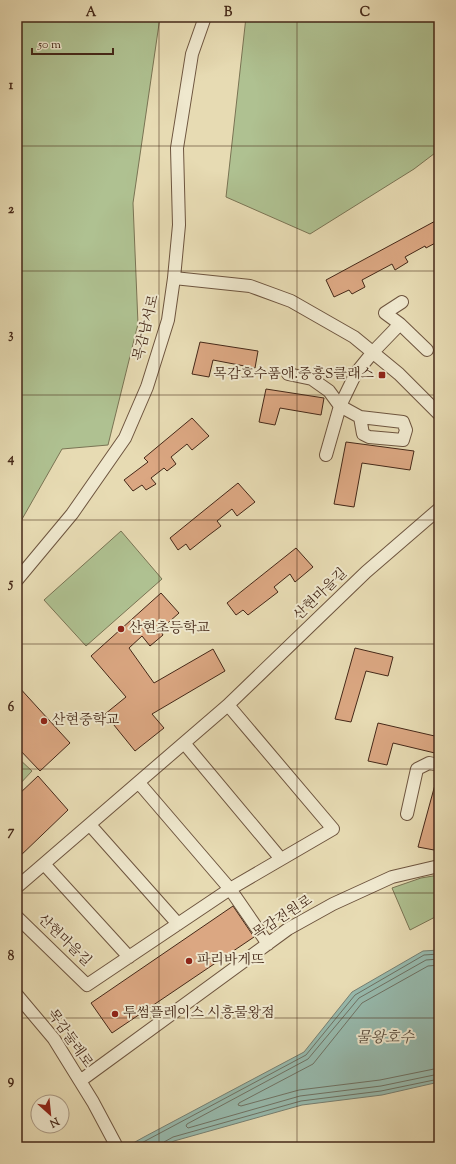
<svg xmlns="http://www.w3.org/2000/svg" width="456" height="1164" font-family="'Sorts Mill Goudy','Noto Serif KR',serif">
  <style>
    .green { fill: #afc191; stroke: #7a7454 }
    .water { fill: #97bbaf; stroke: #768073 }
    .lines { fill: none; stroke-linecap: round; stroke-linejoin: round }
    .shore { stroke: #6e7264; stroke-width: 1 }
    .building { fill: #dba782; stroke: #452818 }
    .minor-casing { stroke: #6e553f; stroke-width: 14 }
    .minor { stroke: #efe8ce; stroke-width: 12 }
    .grid { fill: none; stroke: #452818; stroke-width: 1; stroke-opacity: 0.55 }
    .poi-dot { fill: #8f2418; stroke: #efe8ce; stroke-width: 1.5 }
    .labels { text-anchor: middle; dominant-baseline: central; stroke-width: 4; stroke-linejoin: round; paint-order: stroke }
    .street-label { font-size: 14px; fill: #452818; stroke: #efe8ce }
    .poi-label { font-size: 14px; fill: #452818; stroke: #efe8ce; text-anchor: start }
    .water-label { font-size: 15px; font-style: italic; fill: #5a4d3e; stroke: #efe8ce }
    .neatline { fill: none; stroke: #452818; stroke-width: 1.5 }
    .grid-label { font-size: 13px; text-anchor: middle; font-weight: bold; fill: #452818 }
  </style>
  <rect width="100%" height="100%" fill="#e7dbb3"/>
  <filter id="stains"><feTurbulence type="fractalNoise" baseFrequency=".005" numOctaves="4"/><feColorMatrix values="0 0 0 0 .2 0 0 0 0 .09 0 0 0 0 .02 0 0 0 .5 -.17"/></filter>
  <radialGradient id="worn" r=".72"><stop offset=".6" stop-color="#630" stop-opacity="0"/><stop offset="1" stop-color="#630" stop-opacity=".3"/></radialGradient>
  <!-- green -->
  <path class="green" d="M 17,17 L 160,17 L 133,203 L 138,324 L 108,445 L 62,449 L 17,528 Z
    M 246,17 L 439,17 L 439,150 L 414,169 L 310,234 L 226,197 Z
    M 121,531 L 162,579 L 86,646 L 44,600 Z
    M 17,757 L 32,771 L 17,787 Z
    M 439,875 L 439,915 L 410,930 L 392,888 L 421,878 Z"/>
  <!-- water -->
  <path class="water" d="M 439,950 L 439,1082 L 382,1095 L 302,1105 L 174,1141 L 163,1147 L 126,1147 L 144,1137 L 304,1052 L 352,992 L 423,951 Z"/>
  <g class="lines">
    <!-- shore -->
    <path class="shore" d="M 439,959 L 426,960 L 359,998 L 308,1059 L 187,1124 L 186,1126 L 188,1128 L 300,1096 L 381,1086 L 439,1074
      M 439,965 L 428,966 L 362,1003 L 313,1064 L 239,1103 L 238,1105 L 241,1106 L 299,1090 L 380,1080 L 439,1068
      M 134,1147 L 306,1055 L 355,995 L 424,955 L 439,954
      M 162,1147 L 164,1142 L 173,1137 L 301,1101 L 381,1091 L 439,1079"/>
  </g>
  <!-- building -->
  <path class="building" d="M 439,219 L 439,241 L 426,248 L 425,246 L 405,257 L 408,262 L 395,270 L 392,264 L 362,280 L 365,287 L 352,294 L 349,290 L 334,297 L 326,280 Z
    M 200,342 L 258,351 L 255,368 L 213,360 L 209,377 L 192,374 Z
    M 266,389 L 324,398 L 321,415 L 280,408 L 275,425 L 259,422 Z
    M 192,418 L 209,436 L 192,450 L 187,444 L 171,457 L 176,464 L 167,471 L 164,468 L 151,478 L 156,484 L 146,490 L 142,485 L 133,491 L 124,480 L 148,462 L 144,458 Z
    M 346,442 L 414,451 L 410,470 L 362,463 L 354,507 L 334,504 Z
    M 238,483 L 255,502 L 237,516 L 232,509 L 217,521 L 221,526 L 209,535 L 190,550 L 186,544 L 178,550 L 170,538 Z
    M 296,548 L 313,567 L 295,582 L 290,574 L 274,587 L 278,592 L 248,615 L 243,610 L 236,615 L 227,603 Z
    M 161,593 L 179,613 L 160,630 L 163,635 L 150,646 L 142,636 L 129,648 L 154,683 L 213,649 L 225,671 L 152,714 L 164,728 L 135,751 L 105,714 L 126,697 L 91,656 Z
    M 355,648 L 393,657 L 388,676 L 366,671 L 351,722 L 335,719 Z
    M 17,685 L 70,743 L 40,771 L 17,747 Z
    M 378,723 L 439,737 L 439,754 L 393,743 L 387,765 L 368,761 Z
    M 38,776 L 68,810 L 17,859 L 17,796 Z
    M 436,781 L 439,781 L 439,831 L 434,850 L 418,847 Z
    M 233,906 L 254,937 L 112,1033 L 91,1003 Z"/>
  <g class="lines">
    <defs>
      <path id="minor" d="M 174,278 L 179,225 L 177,148 L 192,54 L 205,17
        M 400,324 L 385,313 L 402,302
        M 288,374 L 312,379 L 329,391 L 340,406 L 360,417 L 403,422 L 406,430 L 403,440 L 369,437 L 363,434 L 360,417
        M 326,455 L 340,406 L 356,373 L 373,352 L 400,324 L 427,350
        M 17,580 L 72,514 L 125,438 L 147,387 L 168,320 L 174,278 L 250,286 L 291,301 L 354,337 L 399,374 L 439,414
        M 228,705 L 366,572 L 439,509
        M 184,743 L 281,859
        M 139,783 L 230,889 L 268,944
        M 407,814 L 417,769 L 429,763 L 439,765
        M 90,825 L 178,924
        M 44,864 L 129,957
        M 17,887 L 228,705 L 333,829 L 230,889 L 87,985 L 17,917
        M 17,995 L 54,1039 L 93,1102 L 117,1147
        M 80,1081 L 288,929 L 333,904 L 392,877 L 439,866"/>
    </defs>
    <!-- minor casing -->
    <use href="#minor" class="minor-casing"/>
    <!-- minor -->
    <use href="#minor" class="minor"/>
  </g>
  <!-- grid -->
  <path class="grid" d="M 159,17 L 159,1147M 297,17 L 297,1147M 17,146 L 439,146M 17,271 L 439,271M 17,395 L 439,395M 17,520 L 439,520M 17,644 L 439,644M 17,769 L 439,769M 17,893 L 439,893M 17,1018 L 439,1018"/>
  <!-- markers -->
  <g class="poi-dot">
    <rect x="378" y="371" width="8" height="8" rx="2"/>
    <circle cx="121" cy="629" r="4"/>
    <circle cx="44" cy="721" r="4"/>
    <circle cx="189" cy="961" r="4"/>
    <circle cx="115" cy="1014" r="4"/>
  </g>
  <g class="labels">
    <!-- street labels -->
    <g class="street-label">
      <text transform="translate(147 328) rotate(-76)">목감남서로</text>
      <text transform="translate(321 595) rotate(-44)">산현마을길</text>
      <text transform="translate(283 918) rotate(-33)">목감전원로</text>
      <text transform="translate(64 941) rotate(44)">산현마을길</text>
      <text transform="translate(69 1039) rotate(55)">목감둘레로</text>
    </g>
    <!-- poi labels -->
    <g class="poi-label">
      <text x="374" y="375" text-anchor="end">목감호수품애.중흥S클래스</text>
      <text x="129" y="629">산현초등학교</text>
      <text x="52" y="721">산현중학교</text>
      <text x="197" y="961">파리바게뜨</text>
      <text x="123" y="1014">투썸플레이스 시흥물왕점</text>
    </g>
    <!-- water labels -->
    <g class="water-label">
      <text x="385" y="1038">물왕호수</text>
    </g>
  </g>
  <!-- margin -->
  <rect width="456" height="1164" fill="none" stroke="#e7dbb3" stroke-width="44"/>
  <!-- north arrow -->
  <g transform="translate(50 1114) rotate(153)"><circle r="19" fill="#efe8ce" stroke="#ab9b85"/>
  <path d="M0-3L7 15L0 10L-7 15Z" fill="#8f2418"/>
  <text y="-6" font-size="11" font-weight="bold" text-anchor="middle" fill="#452818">N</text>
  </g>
  <!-- scale -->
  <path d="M32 48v6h81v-6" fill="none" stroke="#452818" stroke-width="2"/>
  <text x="38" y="48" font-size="12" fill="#452818" stroke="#efe8ce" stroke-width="3" paint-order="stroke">50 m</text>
  <rect x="22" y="22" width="412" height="1120" class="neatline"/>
  <g class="grid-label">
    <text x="91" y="16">A</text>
    <text x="228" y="16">B</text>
    <text x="365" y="16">C</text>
    <text x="11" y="89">1</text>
    <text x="11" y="213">2</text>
    <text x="11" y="338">3</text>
    <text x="11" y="462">4</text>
    <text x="11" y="587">5</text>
    <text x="11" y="711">6</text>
    <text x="11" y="835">7</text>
    <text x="11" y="960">8</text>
    <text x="11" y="1084">9</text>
  </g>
  <rect width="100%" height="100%" filter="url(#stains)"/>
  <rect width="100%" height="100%" fill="url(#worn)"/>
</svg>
